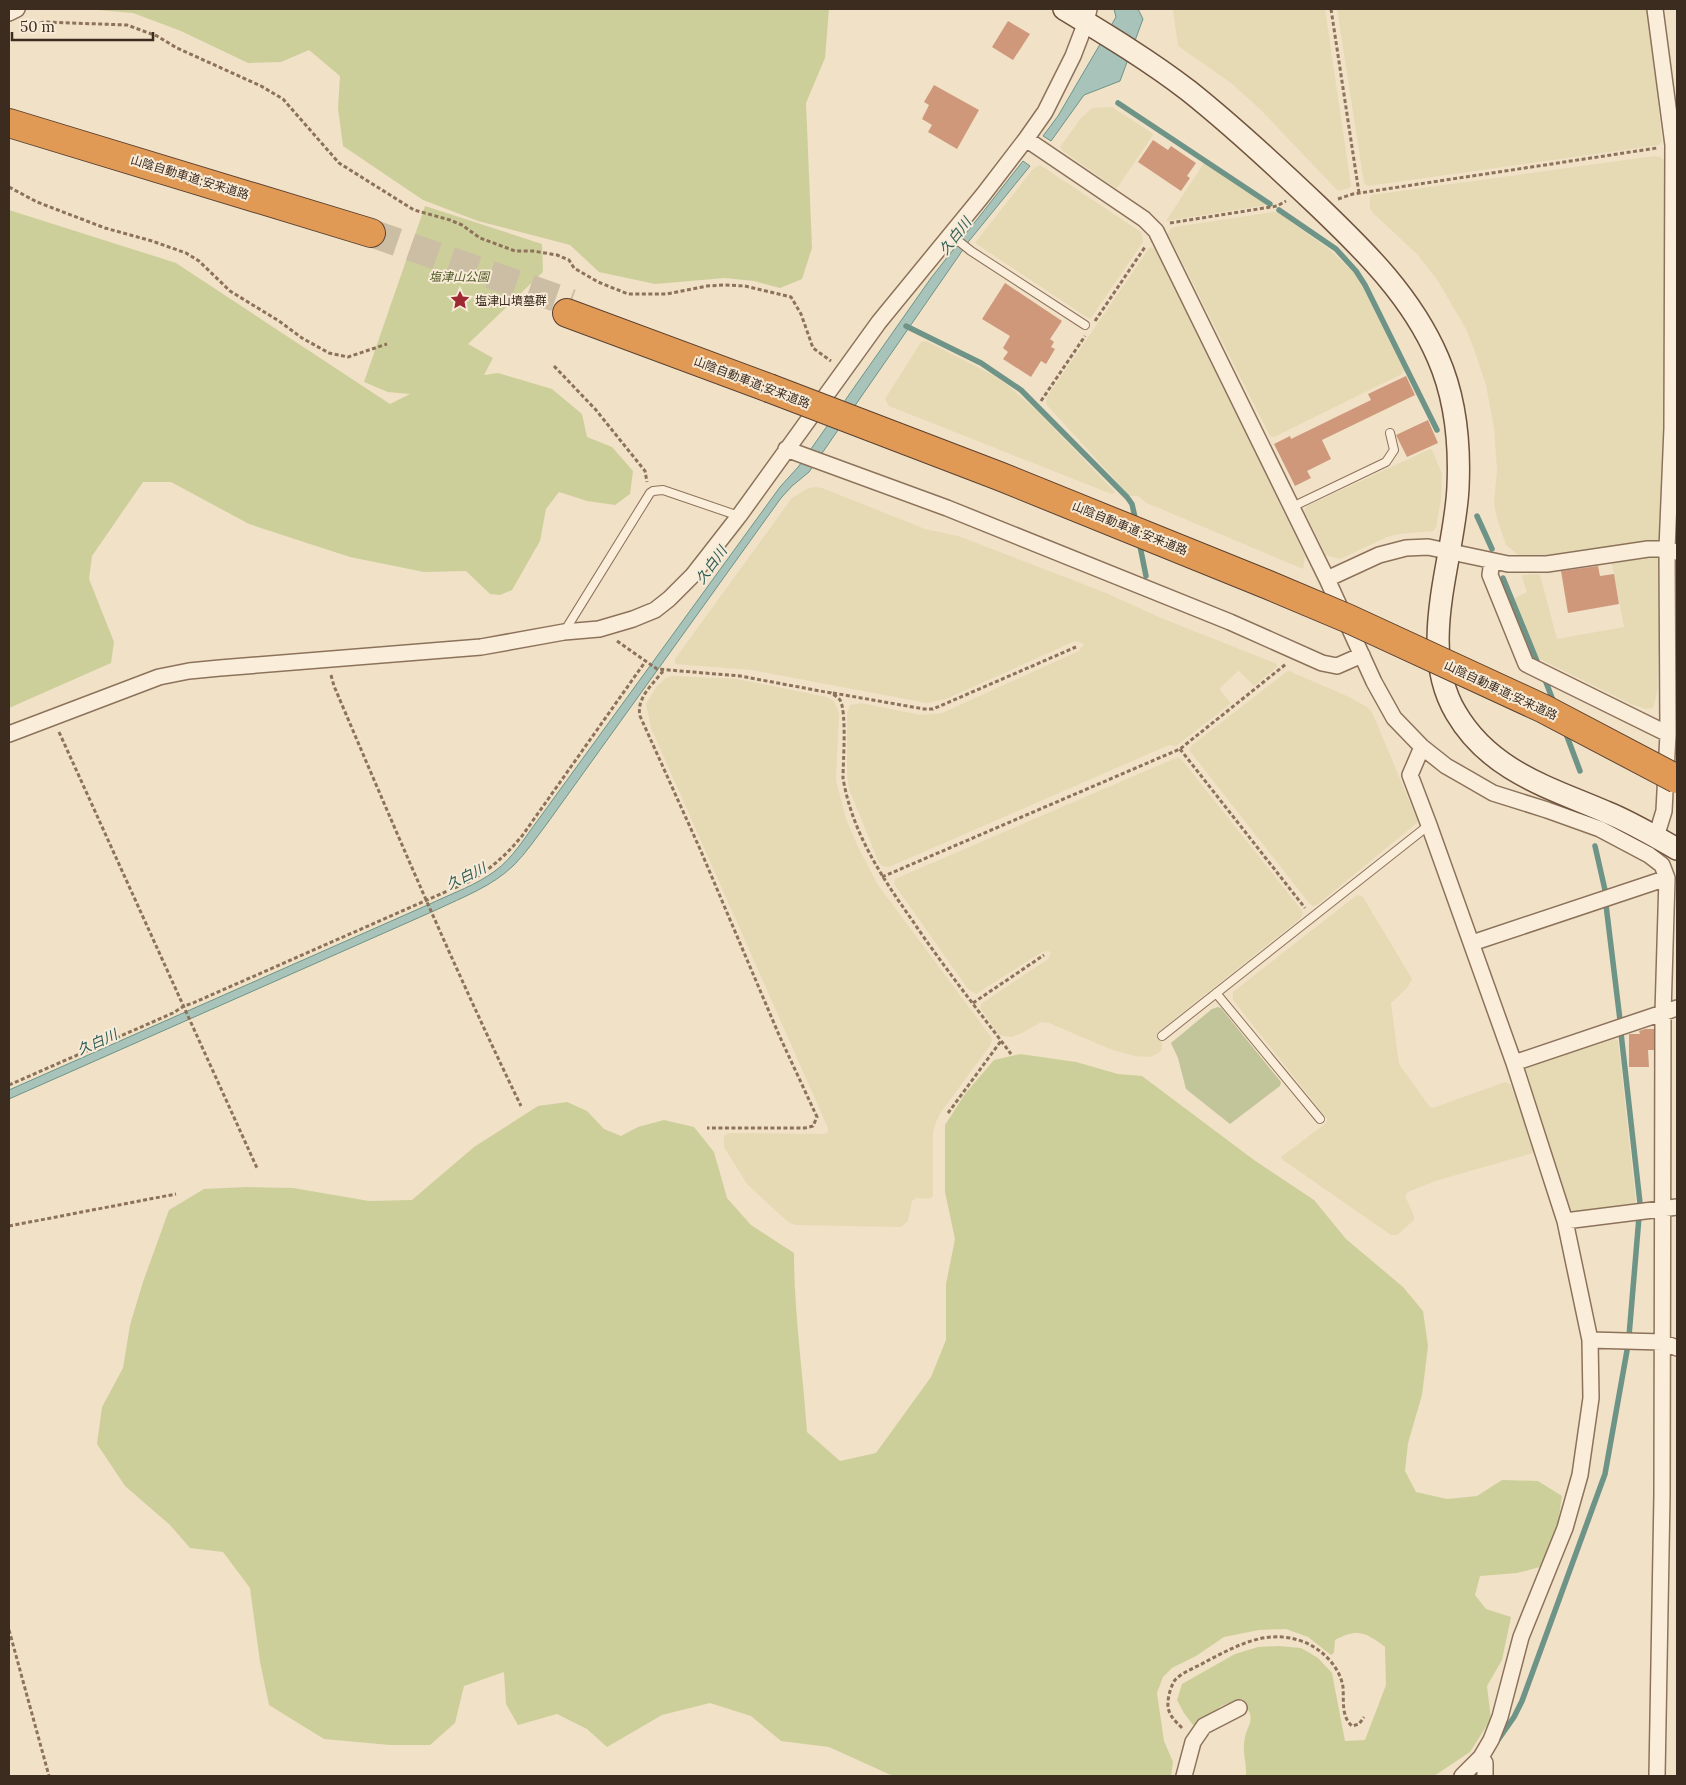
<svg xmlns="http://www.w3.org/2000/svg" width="1686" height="1785" font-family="Lora,'Noto Sans JP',serif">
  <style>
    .farmland { fill: #e6dab4 }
    .green { fill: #cdcf9a }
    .cemetery { fill: #c2c499 }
    .water { fill: #a8c4ba; stroke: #6e9387 }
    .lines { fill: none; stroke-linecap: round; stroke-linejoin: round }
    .stream { stroke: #6e9387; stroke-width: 5.5 }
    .building { fill: #cf987b }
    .highway-tunnel { stroke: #ccbda5; stroke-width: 28; stroke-dasharray: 28 14; stroke-linecap: butt }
    .lane-casing { stroke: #8d725b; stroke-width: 10 }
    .street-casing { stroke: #8d725b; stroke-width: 18 }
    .secondary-casing { stroke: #6f533e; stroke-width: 24 }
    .highway-casing { stroke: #5a402f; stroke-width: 30 }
    .path { stroke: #8d725b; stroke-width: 3; stroke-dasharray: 4 2.5; stroke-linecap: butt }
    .lane { stroke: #faeedb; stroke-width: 8 }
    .street { stroke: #faeedb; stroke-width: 15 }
    .secondary { stroke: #faeedb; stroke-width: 21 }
    .highway { stroke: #e19a56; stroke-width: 28 }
    .highway-bridge-casing { stroke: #5a402f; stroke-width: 30; stroke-linecap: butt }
    .highway-bridge { stroke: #e19a56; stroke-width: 28 }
    .labels { text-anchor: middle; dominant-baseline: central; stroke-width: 4; stroke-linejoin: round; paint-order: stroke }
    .street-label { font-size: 12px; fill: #3c2b1f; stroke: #f7ebd7 }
    .park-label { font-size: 12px; font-style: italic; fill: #505925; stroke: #f7ebd7 }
    .poi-label { font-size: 12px; fill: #3c2b1f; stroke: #f7ebd7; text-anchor: start }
    .water-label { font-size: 14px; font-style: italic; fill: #2e5c56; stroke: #f7ebd7 }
  </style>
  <rect width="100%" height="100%" fill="#f0e1c7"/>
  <!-- farmland -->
  <path class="farmland" d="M 1173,9 L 1325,9 L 1351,186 L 1349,188 L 1338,191 L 1336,189 L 1262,111 L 1231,83 L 1178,46 Z
    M 1337,9 L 1646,9 L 1655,75 L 1662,141 L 1659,145 L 1368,186 L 1364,183 Z
    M 1112,107 L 1152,133 L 1153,135 L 1117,188 L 1114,187 L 1063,151 L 1060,147 L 1081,118 L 1092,108 Z
    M 1654,156 L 1660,157 L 1664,160 L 1664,432 L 1659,542 L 1572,556 L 1518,555 L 1506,545 L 1496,515 L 1494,503 L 1497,470 L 1494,428 L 1486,385 L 1474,349 L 1466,329 L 1438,281 L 1418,255 L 1373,213 L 1370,208 L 1370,197 L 1372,195 Z
    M 1204,163 L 1267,203 L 1267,205 L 1166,221 Z
    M 1040,165 L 1141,232 L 1142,235 L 1143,242 L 1091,318 L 1088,318 L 975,243 L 1033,169 Z
    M 1273,212 L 1279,213 L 1330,250 L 1354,273 L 1363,288 L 1404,370 L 1402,374 L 1274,437 L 1270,436 L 1168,234 L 1170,229 L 1175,227 Z
    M 1150,247 L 1155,249 L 1305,556 L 1303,569 L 1154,506 L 1146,503 L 1138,496 L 1130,496 L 1046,404 L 1047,397 Z
    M 926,341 L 993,375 L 1011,388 L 1037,411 L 1115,492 L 1113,494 L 1109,493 L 889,406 L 885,399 L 921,342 Z
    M 1430,449 L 1432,450 L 1442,474 L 1441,499 L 1436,527 L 1433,531 L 1399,534 L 1387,537 L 1340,559 L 1326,555 L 1304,510 L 1307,506 Z
    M 814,487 L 822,488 L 925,529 L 958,536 L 1106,593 L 1161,618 L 1277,664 L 1277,667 L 1255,685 L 1253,685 L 1240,672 L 1238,671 L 1220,688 L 1220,690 L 1231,703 L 1229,705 L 1176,746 L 1169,745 L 889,867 L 883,866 L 879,863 L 849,789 L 847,774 L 847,713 L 850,705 L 861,703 L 921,715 L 942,713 L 1079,651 L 1084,644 L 1075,641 L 946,699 L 927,703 L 752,670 L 675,664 L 675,659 L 792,498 L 807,489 Z
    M 1658,556 L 1661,558 L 1657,693 L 1653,708 L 1645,709 L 1631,704 L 1538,658 L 1514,600 L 1515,598 L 1527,592 L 1522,577 L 1523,575 L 1538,574 L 1540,575 L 1557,639 L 1624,627 L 1612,564 L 1614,561 Z
    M 1289,671 L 1349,697 L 1367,707 L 1372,712 L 1418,822 L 1317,905 L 1313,906 L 1309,903 L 1189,750 L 1191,746 L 1286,672 Z
    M 672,676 L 737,679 L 827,697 L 834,701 L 839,713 L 836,780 L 846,819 L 858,847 L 878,885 L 991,1037 L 992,1041 L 989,1047 L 941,1112 L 936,1122 L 933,1132 L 933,1196 L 929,1199 L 917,1198 L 912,1201 L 908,1221 L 901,1227 L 795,1225 L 788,1222 L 747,1184 L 724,1147 L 724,1136 L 729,1133 L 825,1134 L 828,1132 L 828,1128 L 651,728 L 646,704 L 657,686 L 666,678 Z
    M 1178,757 L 1182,760 L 1303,912 L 1301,918 L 1158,1032 L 1157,1036 L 1162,1043 L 1162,1048 L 1160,1052 L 1155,1055 L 1150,1057 L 1134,1056 L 1110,1049 L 1049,1023 L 1041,1022 L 1022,1033 L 1011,1037 L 999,1035 L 980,1008 L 982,1003 L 1048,959 L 1051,953 L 1049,951 L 1042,952 L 976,994 L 973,992 L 968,989 L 894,884 L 895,879 Z
    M 1357,895 L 1363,897 L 1412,979 L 1407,988 L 1391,1003 L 1399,1064 L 1429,1106 L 1433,1108 L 1505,1082 L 1510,1084 L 1535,1148 L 1533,1153 L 1435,1181 L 1408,1192 L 1405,1196 L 1414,1216 L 1414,1220 L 1397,1235 L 1391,1235 L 1283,1160 L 1281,1157 L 1326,1123 L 1327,1119 L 1233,1000 L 1233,992 Z
    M 1615,1039 L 1618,1041 L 1636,1203 L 1632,1206 L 1575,1215 L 1571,1212 L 1568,1207 L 1523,1071 L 1526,1067 Z"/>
  <!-- green -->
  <path class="green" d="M 87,9 L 829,9 L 825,58 L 806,103 L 812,248 L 802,279 L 780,288 L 754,281 L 725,278 L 655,284 L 599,272 L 570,245 L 478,221 L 423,200 L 343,146 L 338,108 L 340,76 L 309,50 L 281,62 L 248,63 L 181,31 L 133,13 Z
    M 425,206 L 542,244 L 543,272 L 468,344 L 493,358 L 484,375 L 498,373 L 552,389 L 582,414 L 587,437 L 612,447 L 633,471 L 630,494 L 615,505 L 587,501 L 559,492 L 546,509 L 540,541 L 512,590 L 500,595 L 490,594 L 466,571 L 424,572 L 350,557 L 249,524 L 171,482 L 143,482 L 92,556 L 89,579 L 114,642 L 111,663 L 9,708 L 9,210 L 176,263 L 390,404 L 410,394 L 388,392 L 364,382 Z
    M 1020,1054 L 1076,1062 L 1118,1074 L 1142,1076 L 1254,1160 L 1314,1200 L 1346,1239 L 1403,1287 L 1423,1311 L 1428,1346 L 1422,1395 L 1408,1443 L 1405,1471 L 1416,1492 L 1447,1499 L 1477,1496 L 1502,1480 L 1538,1481 L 1562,1496 L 1557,1530 L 1540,1567 L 1517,1573 L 1480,1576 L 1475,1595 L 1486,1609 L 1511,1617 L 1502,1660 L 1487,1686 L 1491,1719 L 1470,1752 L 1434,1776 L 1246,1776 C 1247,1766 1243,1755 1244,1744 C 1246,1721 1259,1724 1242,1699 L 1221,1706 L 1206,1719 L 1193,1725 L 1184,1713 L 1177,1700 L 1182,1684 L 1235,1654 L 1258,1647 L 1278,1646 L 1301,1648 L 1318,1658 L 1332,1673 L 1345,1741 L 1365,1740 L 1386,1685 L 1385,1647 C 1366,1632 1357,1628 1335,1640 L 1334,1653 L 1331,1655 L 1308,1637 L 1286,1629 L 1259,1630 L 1224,1637 L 1196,1656 L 1172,1668 L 1163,1677 L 1157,1693 L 1164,1741 L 1173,1762 L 1171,1776 L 893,1776 L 829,1747 L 781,1741 L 751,1716 L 710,1703 L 662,1715 L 607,1747 L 587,1729 L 557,1714 L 518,1725 L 506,1704 L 504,1672 L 464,1686 L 455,1723 L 430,1745 L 390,1745 L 324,1739 L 269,1705 L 260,1662 L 250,1588 L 223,1552 L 190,1548 L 170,1525 L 125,1486 L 97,1444 L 102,1407 L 123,1368 L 130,1325 L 143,1282 L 169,1210 L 204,1189 L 247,1187 L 293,1188 L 369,1201 L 412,1200 L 474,1147 L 538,1106 L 567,1102 L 587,1111 L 604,1129 L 621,1136 L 638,1127 L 664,1120 L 694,1127 L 714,1152 L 727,1198 L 751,1225 L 794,1253 C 794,1313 803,1372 807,1432 L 840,1461 L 876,1453 L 931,1377 L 946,1340 L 946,1284 L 955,1239 L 945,1192 L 945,1125 L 965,1094 L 994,1060 Z"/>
  <!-- cemetery -->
  <path class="cemetery" d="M 1218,1007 L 1221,1008 L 1281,1082 L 1280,1086 L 1230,1124 L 1186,1089 L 1178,1058 L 1171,1043 L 1212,1009 Z"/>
  <!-- water -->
  <path class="water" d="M 1114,9 L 1138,9 L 1143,19 L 1120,81 L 1084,95 L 1051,141 L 1043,136 L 1058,116 L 1116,17 Z
    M 1023,161 L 1030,166 L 969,241 L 809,472 L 792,486 L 781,498 L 546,825 C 536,838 526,853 514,865 C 493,886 463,897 436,910 L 9,1099 L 9,1090 L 432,903 C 453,893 476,885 495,871 C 513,858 525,837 538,820 L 780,487 L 799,466 L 931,278 Z"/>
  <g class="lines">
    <!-- stream -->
    <path class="stream" d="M 1118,103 L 1270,204
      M 1279,210 L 1336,249 L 1356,271 L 1365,285 L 1437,430
      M 906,326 L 981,363 L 1021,390 L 1127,497 L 1132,504 L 1136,522
      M 1477,516 L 1492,549
      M 1139,541 L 1146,576
      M 1503,578 L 1539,666
      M 1544,677 L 1554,703
      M 1565,731 L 1580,771
      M 1595,846 L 1605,890
      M 1606,905 L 1620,1020
      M 1621,1033 L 1640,1203
      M 1629,1336 L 1639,1217
      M 1498,1740 L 1514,1717 L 1522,1701 L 1605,1474 L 1628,1345"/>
  </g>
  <!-- building -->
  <path class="building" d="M 1008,21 L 1030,34 L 1013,60 L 992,47 Z
    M 934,85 L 979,110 L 957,149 L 928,132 L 932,125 L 922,119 L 929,105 L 924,102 Z
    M 1153,140 L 1168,150 L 1171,146 L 1196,163 L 1187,176 L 1190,178 L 1181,191 L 1138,162 Z
    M 1005,283 L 1062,321 L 1050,339 L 1054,342 L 1051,347 L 1055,349 L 1046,364 L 1041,361 L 1031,377 L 1003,359 L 1008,352 L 1003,348 L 1010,336 L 982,319 Z
    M 1406,376 L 1415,395 L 1322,440 L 1331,459 L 1307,471 L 1311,478 L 1295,486 L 1274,444 L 1290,436 L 1291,439 L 1371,400 L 1368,394 Z
    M 1428,420 L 1438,443 L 1407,457 L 1396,435 Z
    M 1598,566 L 1600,576 L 1614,574 L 1619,604 L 1568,613 L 1561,571 Z
    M 1645,1029 L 1654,1029 L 1654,1050 L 1648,1050 L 1649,1067 L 1629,1067 L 1629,1034 L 1640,1034 L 1639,1031 Z"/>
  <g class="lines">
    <!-- highway-tunnel -->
    <path class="highway-tunnel" d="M 371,233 L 571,303"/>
    <defs>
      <path id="lane" d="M 951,235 L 971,251 L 1085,325
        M 1292,507 L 1386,462 L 1394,450 L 1390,433
        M 564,632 L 650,493 L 653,491 L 663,490 L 739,516
        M 1216,993 L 1320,1119
        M 1162,1036 L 1429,825"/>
      <path id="street" d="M 1655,9 L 1673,145 L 1672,428 L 1667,549 L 1668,734 L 1664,811 L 1656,837
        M 9,13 L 17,9
        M 1026,139 L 1144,219 L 1156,231 L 1327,579 L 1374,682 L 1394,718 L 1422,747 L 1446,766 L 1467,778 L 1493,793 L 1547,810 L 1600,829 L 1649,855 L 1662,865 L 1667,878 L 1663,1013 L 1662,1495 L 1657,1776
        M 786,449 L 947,508 L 1230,622 L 1322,663 L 1337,666 L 1362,655
        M 1492,561 L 1490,575 L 1526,664 L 1668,734
        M 1327,579 L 1379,555 L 1406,548 L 1428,547 L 1508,564 L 1547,564 L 1648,549 L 1667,549 L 1677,552
        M 9,734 L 159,677 L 189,671 L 220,668 L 481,647 L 564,632 L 599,629 L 633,619 L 655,610 L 669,599 L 693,575 L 739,516 L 879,322 L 983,195 L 1026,139 L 1045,112 L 1073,56 L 1086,22 L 1089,9
        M 1422,747 L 1410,775 L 1429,825 L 1514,1063 L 1565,1221 L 1590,1340 L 1591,1398 L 1580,1475 L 1565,1528 L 1521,1637 L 1500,1717 L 1491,1740 L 1481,1757 L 1462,1776
        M 1472,943 L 1667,878
        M 1514,1063 L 1677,1008
        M 1565,1221 L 1677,1207
        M 1590,1340 L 1662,1342 L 1677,1348
        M 1481,1757 L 1485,1763 L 1485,1776
        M 1184,1776 L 1193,1742 L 1204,1726 L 1239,1708"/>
      <path id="secondary" d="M 1064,9 C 1107,35 1150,61 1189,91 C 1234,127 1276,166 1318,206 C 1365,251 1412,297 1438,358 C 1456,399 1460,443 1458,487 C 1455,558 1416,646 1456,713 C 1490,771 1548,787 1606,812 C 1631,822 1654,836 1677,849"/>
      <path id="highway" d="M 9,123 L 371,233
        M 567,313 L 769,388"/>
    </defs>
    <!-- lane casing -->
    <use href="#lane" class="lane-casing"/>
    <!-- street casing -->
    <use href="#street" class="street-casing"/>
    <!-- secondary casing -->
    <use href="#secondary" class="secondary-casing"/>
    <!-- highway casing -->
    <use href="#highway" class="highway-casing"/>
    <!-- path -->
    <path class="path" d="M 1331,9 L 1359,193
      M 21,28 L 44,22 L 127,25 L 157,36 L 177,48 L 261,86 L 283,99 L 339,163 L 414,210 L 450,220 L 462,225 L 480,238 L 515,251 L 533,251 L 557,255 L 569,260 L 574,268 L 598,282 L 628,294 L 667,294 L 707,286 L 725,285 L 745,286 L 791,297 L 801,314 L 813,348 L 831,361
      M 9,187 L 37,202 L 105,228 L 152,241 L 186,253 L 199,261 L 230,291 L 279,321 L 302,338 L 329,353 L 348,357 L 387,344
      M 1338,199 L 1353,194 L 1657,148
      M 1170,223 L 1277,206 L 1286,201
      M 1095,321 L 1145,247
      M 554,366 L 596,410 L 645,471 L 647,482
      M 1041,401 L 1085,336
      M 617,641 L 657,669 L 740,676 L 831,693 C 834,695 838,697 840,700 C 847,712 843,762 843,778 C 852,832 881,876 912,920 C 943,966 978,1010 1011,1054
      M 663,671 C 653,684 636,698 640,716 L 700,849 L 779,1035 L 817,1117 L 813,1126 L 805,1128 L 707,1128
      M 331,675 L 334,686 C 394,827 454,968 521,1106
      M 833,693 L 924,709 L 933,709 L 1076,647
      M 59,732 L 257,1168
      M 1180,749 L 1305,908
      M 882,877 L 1180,749 L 1286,664
      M 973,1003 L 1044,955
      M 9,1085 L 173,1013 L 184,1006 L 193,1003 L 468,882 C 490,870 506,855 522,836 L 645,662
      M 948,1113 L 1001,1041
      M 9,1226 L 176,1194
      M 9,1630 L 49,1776
      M 1182,1728 C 1169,1715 1165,1710 1170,1691 C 1172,1686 1173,1681 1177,1678 C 1185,1671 1197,1667 1207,1661 C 1238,1645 1268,1628 1304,1642 C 1322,1649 1340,1667 1343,1687 C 1344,1701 1341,1716 1352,1726 L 1359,1724 L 1364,1717"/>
    <!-- lane -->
    <use href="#lane" class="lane"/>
    <!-- street -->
    <use href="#street" class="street"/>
    <!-- secondary -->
    <use href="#secondary" class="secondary"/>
    <!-- highway -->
    <use href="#highway" class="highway"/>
    <defs>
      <path id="highway-bridge" d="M 769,388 L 999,476 L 1266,584 L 1349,619 L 1544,709 L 1677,779"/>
    </defs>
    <!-- highway-bridge casing -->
    <use href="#highway-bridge" class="highway-bridge-casing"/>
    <!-- highway-bridge -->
    <use href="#highway-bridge" class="highway-bridge"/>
  </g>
  <!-- icons -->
  <defs>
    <symbol id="sight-bare" viewBox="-9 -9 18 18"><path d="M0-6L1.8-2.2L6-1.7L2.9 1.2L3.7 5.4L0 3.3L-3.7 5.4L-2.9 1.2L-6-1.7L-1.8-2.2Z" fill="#9e2932" stroke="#f7ebd7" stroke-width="2.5" paint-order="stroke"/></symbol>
  </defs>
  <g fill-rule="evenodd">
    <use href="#sight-bare" x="446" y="286" width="28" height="28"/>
  </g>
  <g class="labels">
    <!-- street labels -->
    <g class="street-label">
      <text transform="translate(190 177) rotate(17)">山陰自動車道;安来道路</text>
      <text transform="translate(752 382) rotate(21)">山陰自動車道;安来道路</text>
      <text transform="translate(1130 528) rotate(22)">山陰自動車道;安来道路</text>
      <text transform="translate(1501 690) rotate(25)">山陰自動車道;安来道路</text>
    </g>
    <!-- park labels -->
    <g class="park-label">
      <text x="459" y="276">塩津山公園</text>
    </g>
    <!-- poi labels -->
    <g class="poi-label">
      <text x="475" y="300">塩津山墳墓群</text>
    </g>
    <!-- water labels -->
    <g class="water-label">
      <text transform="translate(955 236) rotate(-52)">久白川</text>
      <text transform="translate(711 565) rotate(-54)">久白川</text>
      <text transform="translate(466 876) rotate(-26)">久白川</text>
      <text transform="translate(97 1042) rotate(-24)">久白川</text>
    </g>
  </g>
  <!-- border -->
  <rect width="1686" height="1785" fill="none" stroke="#3c2b1f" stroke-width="20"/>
  <!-- scale -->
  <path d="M12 32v8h141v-8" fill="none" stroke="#3c2b1f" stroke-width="2.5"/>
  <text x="20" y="32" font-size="15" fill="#3c2b1f" stroke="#f7ebd7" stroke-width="4" paint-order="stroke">50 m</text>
</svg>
